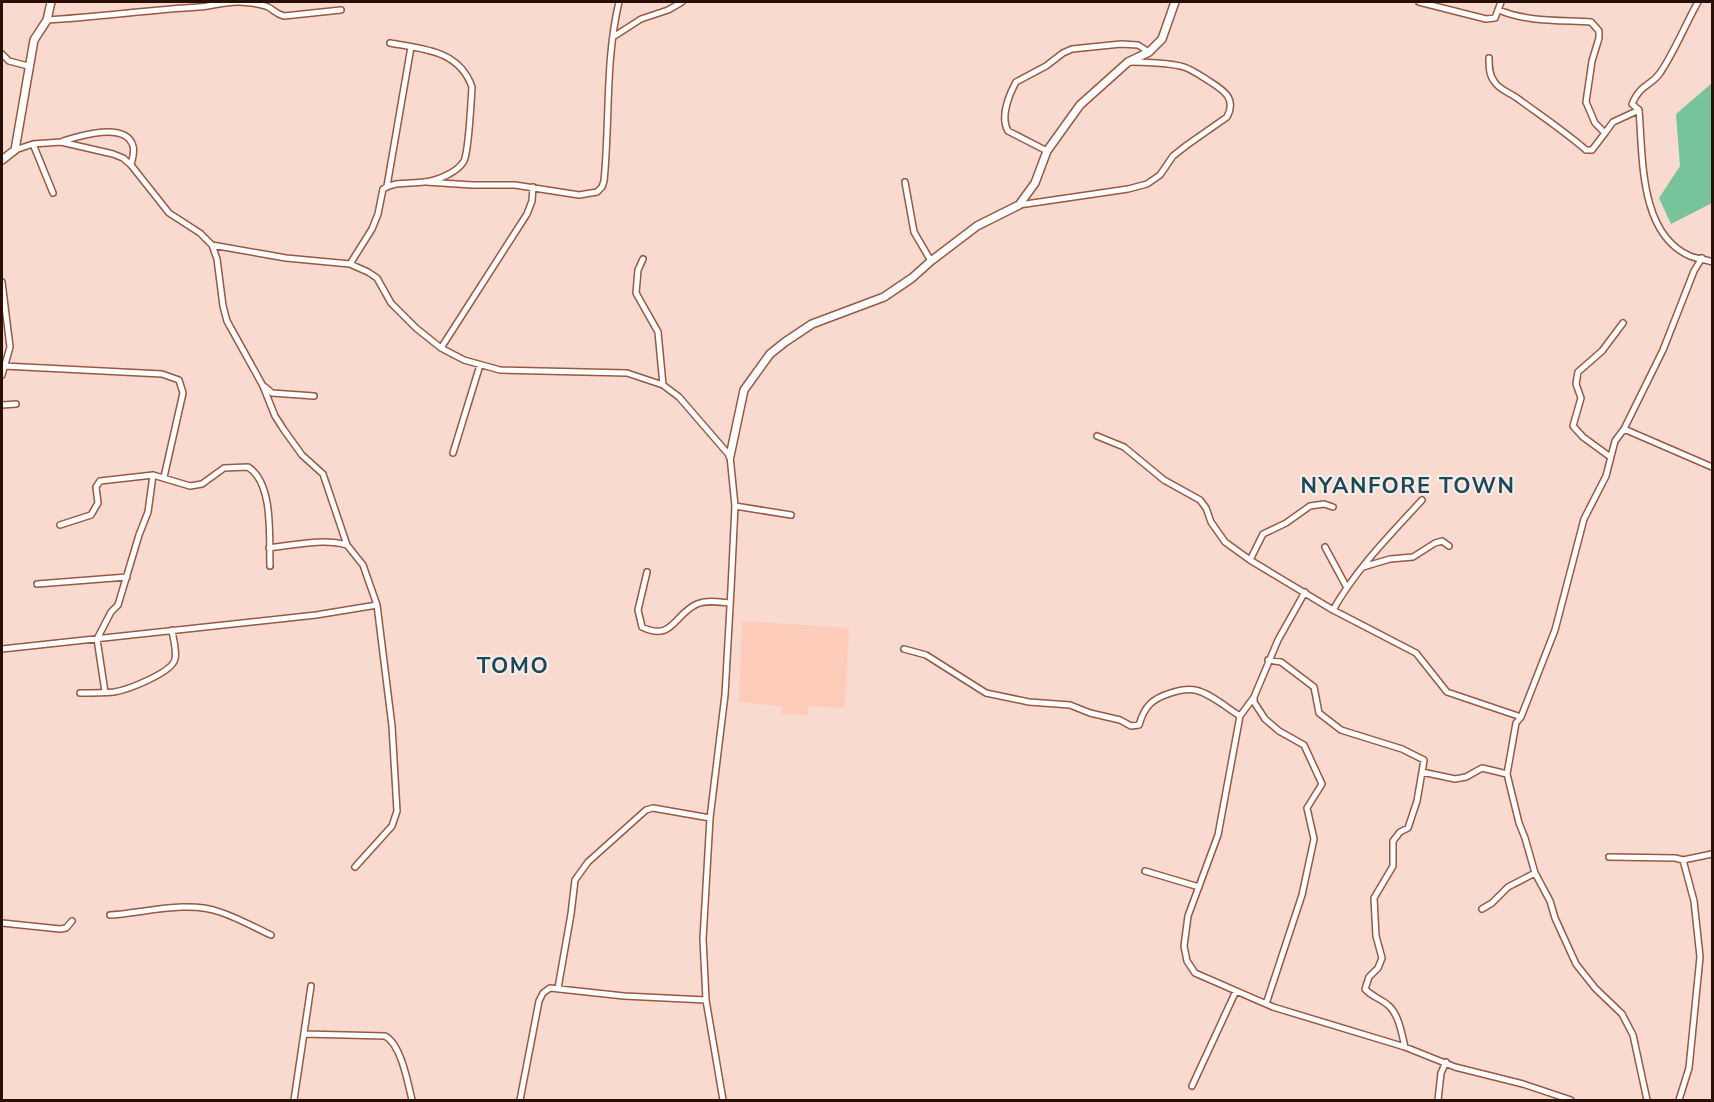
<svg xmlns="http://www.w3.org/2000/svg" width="1714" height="1102" font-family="'Nunito Sans',sans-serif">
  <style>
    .built { fill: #feccba }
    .green { fill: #77c49c }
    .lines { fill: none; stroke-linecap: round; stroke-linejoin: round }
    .minor-casing { stroke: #9a5840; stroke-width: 8 }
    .tertiary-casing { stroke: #9a5840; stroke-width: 10 }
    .minor { stroke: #fff; stroke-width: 5 }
    .tertiary { stroke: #fff; stroke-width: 7 }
    .labels { text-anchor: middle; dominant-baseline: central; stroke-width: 4.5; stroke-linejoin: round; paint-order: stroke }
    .district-label { font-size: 22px; font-weight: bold; letter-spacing: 1.5px; fill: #144a59; stroke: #fbebe6 }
  </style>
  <rect width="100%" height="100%" fill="#f9dacf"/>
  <!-- built -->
  <path class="built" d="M 742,621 L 849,628 L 845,708 L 808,706 L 808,715 L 781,714 L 781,706 L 739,702 Z"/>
  <!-- green -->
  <path class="green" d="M 1712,83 L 1712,203 L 1671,224 L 1659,198 L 1680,166 L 1676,114 Z"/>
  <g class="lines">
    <defs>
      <path id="minor" d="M 1419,2 L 1486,19 L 1495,18 L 1501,2
        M 1698,2 C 1685,25 1675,51 1660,73 C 1650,87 1641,83 1632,104 L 1639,110 C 1643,157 1639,234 1690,256 C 1697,259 1705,259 1712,262
        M 47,20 C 98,17 148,10 199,7 C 213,6 226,1 240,2 C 249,3 260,3 268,7 C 274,10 276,14 284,16 L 341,10
        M 613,37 L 641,19 L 668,10 L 682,2
        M 2,54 L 9,61 L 28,66
        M 1489,58 C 1489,66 1489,75 1494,81 C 1498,89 1510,93 1517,98 C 1540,115 1564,131 1586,150 L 1592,150 L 1605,133 L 1595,123 L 1586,102 L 1592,61 L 1599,38 L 1599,31 L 1591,22 C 1561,20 1526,22 1499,10
        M 1605,133 L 1613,122 L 1639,110
        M 63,141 C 79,136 126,121 133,146 C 135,152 132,160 131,165
        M 33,144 L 53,193
        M 15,150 L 33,144 L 61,142 L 113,154 L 123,158 L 131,165 L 169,213 L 200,233 L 212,245 L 286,258 L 350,264 L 368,272 L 377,278 L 391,303 L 416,328 L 441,348 L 464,360 L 500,370 L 627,373 L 663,385 L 679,397 L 730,456 L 735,506 L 731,589 L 725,695 L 710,818 L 703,939 L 706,1000 L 723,1100
        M 1047,151 L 1008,131 C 1000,117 1009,95 1016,82 L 1046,66 L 1063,53 L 1072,49 L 1121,44 L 1138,45 L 1149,52
        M 426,182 L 472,185 L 515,185 L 579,195 L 597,192 L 602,187 L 604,181 C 610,122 605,60 619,2
        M 905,182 L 914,232 L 931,261
        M 387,186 L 411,47
        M 1019,205 L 1128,189 L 1147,184 L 1160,175 L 1173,156 L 1187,145 L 1227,117 C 1237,98 1223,90 1209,81 C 1201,76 1193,70 1184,67 C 1172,63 1142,62 1129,62
        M 212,245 L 217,259 L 223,306 L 227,321 L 263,386 L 275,416 L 284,430 L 302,455 L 323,474 L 347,545 L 363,565 L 377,605 L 392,726 L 397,811 L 392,826 L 355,867
        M 643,259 L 638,270 L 636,293 L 658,332 L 663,385
        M 350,264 L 372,229 L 378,214 L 383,189 C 395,181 410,184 424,182 C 436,181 457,173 464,161 C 469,150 471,101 472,87 C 459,50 423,49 390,43
        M 2,282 L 10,347 L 2,375
        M 441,348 L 527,214 L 532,201 L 533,187
        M 4,366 L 162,374 L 179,380 L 183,393 L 164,477
        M 265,387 L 272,393 L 314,396
        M 2,405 L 16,404
        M 1624,429 L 1712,467
        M 1097,436 L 1124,447 L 1164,480 L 1200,500 L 1206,508 L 1211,522 L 1225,542 L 1250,560 L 1333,610 L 1416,653 L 1447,692 L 1521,717 L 1516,723 L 1507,774 L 1519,823 L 1525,838 L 1535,873 L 1550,901 L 1555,918 L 1576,964 L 1595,988 L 1622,1014 L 1633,1035 L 1647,1100
        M 453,453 L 480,365
        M 1609,456 L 1583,437 L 1573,426 L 1581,398 L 1576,384 L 1578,372 L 1602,351 L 1623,323
        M 735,506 L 791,515
        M 60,525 L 91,515 L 98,503 L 96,487 L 100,481 L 153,475 L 190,486 L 202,484 L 224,468 L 248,467 C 274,483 269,538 270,566
        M 1325,547 L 1346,586
        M 269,548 C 294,545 323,538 347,545
        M 1250,560 L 1263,534 L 1286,523 L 1310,506 L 1324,504 L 1333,507
        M 1363,567 L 1390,559 L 1413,557 L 1435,543 L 1442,541 L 1449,546
        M 647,572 L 638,610 L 642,627 C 673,642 674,614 697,604 C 707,600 718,602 729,603
        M 37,584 L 127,577
        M 1305,592 L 1278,640 L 1254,697 L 1240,716 L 1218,835 L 1188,916 L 1184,946 L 1187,961 L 1195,973 L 1273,1007 L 1405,1047 L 1455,1067 L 1523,1084 L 1571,1100
        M 1333,610 C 1356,569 1390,535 1422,500
        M 2,649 L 316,615 L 377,605
        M 904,649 L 926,655 L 986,693 L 1029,702 L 1070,705 L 1090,713 L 1120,720 L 1131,726 L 1139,725 C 1141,718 1145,709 1150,704 C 1159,695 1182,688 1195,690 C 1210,693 1227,708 1240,716
        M 1268,660 L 1281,662 L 1314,687 L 1319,713 L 1341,730 L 1402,749 L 1424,760 L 1417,801 L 1408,828 L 1400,832 L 1393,841 L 1393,866 L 1374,898 L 1376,936 L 1382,958 L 1378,968 L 1369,977 L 1365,989 C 1372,997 1382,999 1389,1006 C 1399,1015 1402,1035 1405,1047
        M 105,692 L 97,639 L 111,612 L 118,605 L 139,535 L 148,512 L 153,475
        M 80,693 C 91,693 103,693 114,692 C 127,690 172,673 175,659 C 177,650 173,639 172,630
        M 1254,697 L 1254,702 L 1265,719 L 1279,731 L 1304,745 L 1322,784 L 1307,808 L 1314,839 L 1302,895 L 1266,1004
        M 1521,717 L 1555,630 L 1584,519 L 1606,476 L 1615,441 L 1624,429 L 1663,350 L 1694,271 L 1702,258
        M 1422,772 L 1455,779 L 1466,777 L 1482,768 L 1507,774
        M 1609,857 L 1675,858 L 1683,860 L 1694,901 L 1700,957 L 1689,1068 L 1679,1100
        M 1683,860 L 1712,854
        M 1145,871 L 1199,887
        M 1482,909 L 1492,903 L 1508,887 L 1535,873
        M 110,915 C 143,913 188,900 220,912 C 238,918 254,927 271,935
        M 2,923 L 60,929 L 66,928 L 72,921
        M 558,988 L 571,914 L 575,880 L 588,862 L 646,810 L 653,808 L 710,818
        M 304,1034 L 385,1036 C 401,1044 408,1083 412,1100
        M 1192,1086 L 1236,991
        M 294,1100 L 311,986
        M 520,1100 L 539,1001 L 543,993 L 550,988 L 624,996 L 706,1000
        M 1438,1100 L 1441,1073 L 1446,1062"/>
      <path id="tertiary" d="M 2,160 L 15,150 L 34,40 L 47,20 L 51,2
        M 730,456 L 744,390 L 770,354 L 785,342 L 812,324 L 884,297 L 912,278 L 931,261 L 977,226 L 1019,205 L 1035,183 L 1047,151 L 1080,105 L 1128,62 L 1149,52 L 1162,39 L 1175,2"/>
    </defs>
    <!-- minor casing -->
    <use href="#minor" class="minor-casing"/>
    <!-- tertiary casing -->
    <use href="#tertiary" class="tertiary-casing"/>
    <!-- minor -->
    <use href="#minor" class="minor"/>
    <!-- tertiary -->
    <use href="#tertiary" class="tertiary"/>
  </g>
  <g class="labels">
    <!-- district labels -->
    <g class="district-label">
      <text x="1408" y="486">NYANFORE TOWN</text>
      <text x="513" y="666">TOMO</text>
    </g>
  </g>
  <!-- border -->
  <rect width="1714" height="1102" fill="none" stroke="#290f06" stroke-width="6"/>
</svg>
